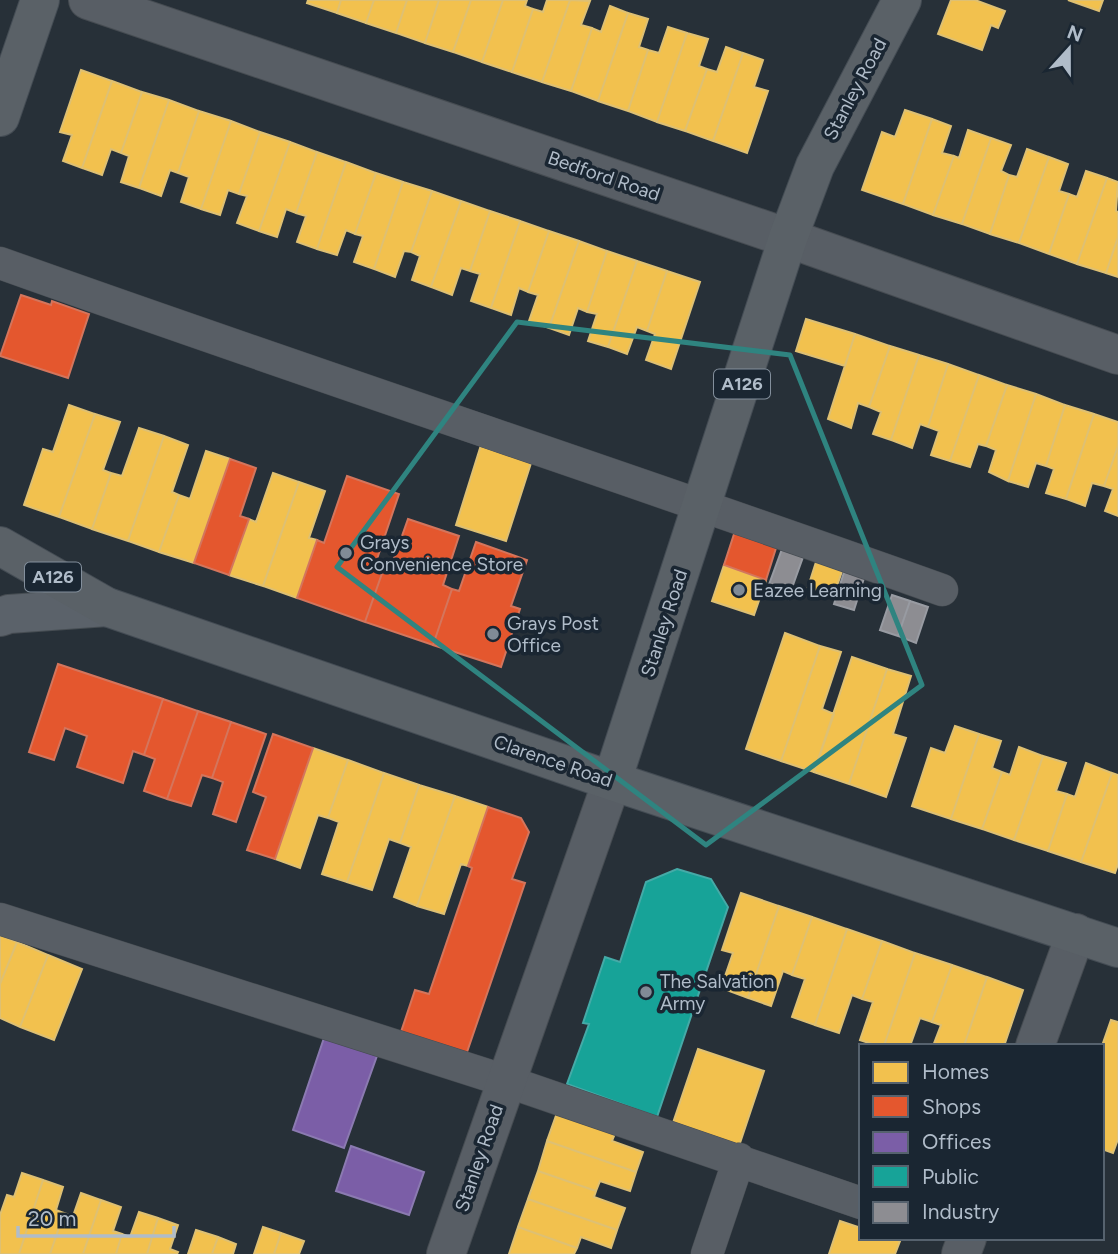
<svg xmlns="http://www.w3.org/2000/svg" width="1118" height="1254" font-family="Figtree,sans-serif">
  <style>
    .homes { fill: #f2c14e; stroke: #dec073; stroke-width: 2 }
    .shops { fill: #e4572e; stroke: #d4755c; stroke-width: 2 }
    .offices { fill: #7b5ea7; stroke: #8b7ab1; stroke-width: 2 }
    .public { fill: #17a398; stroke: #45aaa7; stroke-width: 2 }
    .industry { fill: #8d8d92; stroke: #989ba2; stroke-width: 2 }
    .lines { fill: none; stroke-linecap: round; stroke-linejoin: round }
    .service-casing { stroke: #464c52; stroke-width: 33 }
    .minor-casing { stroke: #464c52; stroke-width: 40 }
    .secondary-casing { stroke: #464c52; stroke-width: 40 }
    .primary-casing { stroke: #444c54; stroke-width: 40 }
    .service { stroke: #585e65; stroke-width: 32 }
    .minor { stroke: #585e65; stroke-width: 38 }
    .secondary { stroke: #5b626a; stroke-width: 38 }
    .primary { stroke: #5a6167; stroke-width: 38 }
    .marked { fill: none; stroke: #2f8480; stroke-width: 5; stroke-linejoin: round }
    .poi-dot { fill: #808b96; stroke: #1a2632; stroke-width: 2.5 }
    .labels { text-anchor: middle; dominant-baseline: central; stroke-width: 7; stroke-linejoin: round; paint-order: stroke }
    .shield { fill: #1a2632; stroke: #838f9c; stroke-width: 2 }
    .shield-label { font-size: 18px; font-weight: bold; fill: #b0bcc9 }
    .street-label { font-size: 19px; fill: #b0bcc9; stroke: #1a2632 }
    .poi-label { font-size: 19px; fill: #b0bcc9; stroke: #1a2632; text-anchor: start }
  </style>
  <rect width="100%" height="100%" fill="#273038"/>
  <!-- homes -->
  <path class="homes" d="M 308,0 L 341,0 L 337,13 L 307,3 Z
    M 341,0 L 374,0 L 366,23 L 337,13 Z
    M 374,0 L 407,0 L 396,33 L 366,23 Z
    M 407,0 L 439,0 L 425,43 L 396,33 Z
    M 439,0 L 471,0 L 453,52 L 425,43 Z
    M 471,0 L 503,0 L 482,62 L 453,52 Z
    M 503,0 L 527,0 L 525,6 L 533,9 L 512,72 L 482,62 Z
    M 547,0 L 570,0 L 542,82 L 512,72 L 533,9 L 543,12 Z
    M 570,0 L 590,1 L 581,25 L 592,28 L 571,91 L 542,82 Z
    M 951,0 L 975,0 L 1005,11 L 998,28 L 991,25 L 982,50 L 938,34 Z
    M 1068,0 L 1103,0 L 1099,11 Z
    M 610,6 L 628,13 L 598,101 L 571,91 L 592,28 L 601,32 Z
    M 628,13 L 648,19 L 639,47 L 648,50 L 628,111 L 598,101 Z
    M 668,27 L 687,33 L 657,122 L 628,111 L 648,50 L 659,53 Z
    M 687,33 L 708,39 L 699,66 L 707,69 L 685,131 L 657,122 Z
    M 726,47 L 743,53 L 713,141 L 685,131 L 707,69 L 717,72 Z
    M 743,53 L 763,60 L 754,87 L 768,91 L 747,153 L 713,141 Z
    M 81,70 L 112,81 L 82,168 L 63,161 L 72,135 L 60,132 Z
    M 112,81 L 142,92 L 121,153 L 111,149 L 102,175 L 82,168 Z
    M 142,92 L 169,100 L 139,188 L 121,182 L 129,156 L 121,153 Z
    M 169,100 L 199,111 L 178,173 L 170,170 L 161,196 L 139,188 Z
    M 905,110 L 932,119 L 903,204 L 862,190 L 882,132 L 895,137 Z
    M 199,111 L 231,121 L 201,209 L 181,202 L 189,177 L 178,173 Z
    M 932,119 L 951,126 L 942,153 L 954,156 L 933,215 L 903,204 Z
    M 231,121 L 260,132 L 239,194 L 228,190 L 220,215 L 201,209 Z
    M 968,130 L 991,138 L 962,224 L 933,215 L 954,156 L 959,158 Z
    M 260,132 L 290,142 L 259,231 L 237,223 L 247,196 L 239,194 Z
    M 991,138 L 1011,145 L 1001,171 L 1009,175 L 990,234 L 962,224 Z
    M 290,142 L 317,152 L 296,213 L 286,209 L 277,237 L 259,231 Z
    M 1027,149 L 1049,157 L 1019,243 L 990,234 L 1009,175 L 1017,177 Z
    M 317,152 L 346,162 L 317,249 L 297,242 L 306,216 L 296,213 Z
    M 1049,157 L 1068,164 L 1059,191 L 1069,194 L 1049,254 L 1019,243 Z
    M 346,162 L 376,173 L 355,234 L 346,230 L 337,255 L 317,249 Z
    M 1086,171 L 1107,178 L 1077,264 L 1049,254 L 1069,194 L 1077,197 Z
    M 376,173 L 403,182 L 374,269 L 354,262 L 363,236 L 355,234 Z
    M 1107,178 L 1118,182 L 1116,211 L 1118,212 L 1118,237 L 1106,273 L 1077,264 Z
    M 403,182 L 432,191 L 411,252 L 404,251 L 395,277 L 374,269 Z
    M 432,191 L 461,201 L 431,287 L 412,280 L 420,256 L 411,252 Z
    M 461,201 L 490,211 L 470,271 L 461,268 L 452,295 L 431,287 Z
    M 490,211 L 520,221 L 491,308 L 471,301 L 480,274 L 470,271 Z
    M 520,221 L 549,231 L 528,292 L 519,288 L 511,315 L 491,308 Z
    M 549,231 L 579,241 L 549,328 L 529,321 L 538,295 L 528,292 Z
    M 1118,237 L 1118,277 L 1106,273 Z
    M 579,241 L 607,251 L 587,312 L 578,308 L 569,335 L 549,328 Z
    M 607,251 L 637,261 L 608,347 L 588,341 L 597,314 L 587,312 Z
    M 637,261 L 667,271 L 647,331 L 637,327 L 627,354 L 608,347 Z
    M 667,271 L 700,282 L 671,369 L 646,360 L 655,334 L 647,331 Z
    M 806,319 L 855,334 L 845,366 L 796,351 Z
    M 855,334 L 890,346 L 869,407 L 858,403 L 851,428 L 828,419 Z
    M 890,346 L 919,355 L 891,440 L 873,434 L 881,412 L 869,407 Z
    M 919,355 L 948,364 L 928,427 L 920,424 L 912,448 L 891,440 Z
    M 948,364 L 979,375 L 950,461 L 931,455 L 939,431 L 928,427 Z
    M 979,375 L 1007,385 L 986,446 L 978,444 L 970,467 L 950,461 Z
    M 1007,385 L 1036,394 L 1008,481 L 989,472 L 996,450 L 986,446 Z
    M 1036,394 L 1065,405 L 1046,466 L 1036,463 L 1028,487 L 1008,481 Z
    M 69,405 L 95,414 L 59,517 L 24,505 L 43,449 L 53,452 Z
    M 1065,405 L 1094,414 L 1066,499 L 1046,493 L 1054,469 L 1046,466 Z
    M 95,414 L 120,422 L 103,470 L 111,473 L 92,529 L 59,517 Z
    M 1094,414 L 1118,422 L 1118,446 L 1104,486 L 1092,483 L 1085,506 L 1066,499 Z
    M 139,428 L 164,436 L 128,541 L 92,529 L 111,473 L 122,476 Z
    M 164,436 L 188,445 L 172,492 L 179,495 L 159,552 L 128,541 Z
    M 481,445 L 532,460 L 506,541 L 456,525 Z
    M 1118,446 L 1118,516 L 1105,511 L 1113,489 L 1104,486 Z
    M 206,451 L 230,459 L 194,563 L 159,552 L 179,495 L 190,499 Z
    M 273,473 L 299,482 L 263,586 L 229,575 L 249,519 L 256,522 Z
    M 299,482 L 325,491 L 309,538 L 317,540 L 297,598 L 263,586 Z
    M 816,562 L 842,571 L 834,595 L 808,587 Z
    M 724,565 L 766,580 L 754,615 L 712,601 Z
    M 785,633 L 820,646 L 781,761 L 746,749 Z
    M 820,646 L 841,652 L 822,709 L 834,714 L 814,772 L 781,761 Z
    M 852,657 L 887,669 L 849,784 L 814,772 Z
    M 887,669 L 911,676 L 893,734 L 906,738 L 886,797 L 849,784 Z
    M 955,726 L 979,734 L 951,819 L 912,806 L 931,748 L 945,753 Z
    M 979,734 L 1001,741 L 992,768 L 1002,772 L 982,829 L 951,819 Z
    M 1019,747 L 1043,756 L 1014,840 L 982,829 L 1002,772 L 1010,775 Z
    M 313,748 L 348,760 L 328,818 L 318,815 L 300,868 L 275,859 Z
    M 1043,756 L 1066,763 L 1056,791 L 1067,794 L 1048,851 L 1014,840 Z
    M 348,760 L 384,773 L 347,882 L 322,874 L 339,822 L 328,818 Z
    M 1086,763 L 1112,773 L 1081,862 L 1048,851 L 1067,794 L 1075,797 Z
    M 384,773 L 419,785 L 400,843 L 389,839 L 372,890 L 347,882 Z
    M 1112,773 L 1118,775 L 1118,864 L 1115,873 L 1081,862 Z
    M 419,785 L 455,796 L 417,906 L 394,897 L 411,847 L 400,843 Z
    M 455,796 L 488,807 L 468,866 L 461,864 L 444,914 L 417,906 Z
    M 741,893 L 779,906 L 748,998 L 721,988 L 733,953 L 722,950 Z
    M 779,906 L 812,917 L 792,975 L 783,971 L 771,1006 L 748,998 Z
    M 812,917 L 847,929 L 815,1025 L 792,1017 L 805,979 L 792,975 Z
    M 847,929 L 882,941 L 862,999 L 852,995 L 839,1033 L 815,1025 Z
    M 0,935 L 17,942 L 0,984 Z
    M 882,941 L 915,953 L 884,1046 L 878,1046 L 860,1040 L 873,1002 L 862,999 Z
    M 17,942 L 48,955 L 20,1027 L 0,1018 L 0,984 Z
    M 915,953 L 952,965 L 932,1022 L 920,1018 L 910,1046 L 884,1046 Z
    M 48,955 L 82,969 L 54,1040 L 20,1027 Z
    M 952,965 L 987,977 L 964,1046 L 933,1046 L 941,1025 L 932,1022 Z
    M 987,977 L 1023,990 L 1004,1046 L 993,1044 L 992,1046 L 964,1046 Z
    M 1111,1020 L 1118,1022 L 1118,1139 L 1113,1153 L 1102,1149 L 1102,1093 L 1105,1085 L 1102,1084 L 1102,1046 Z
    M 698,1049 L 764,1071 L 739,1146 L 673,1123 Z
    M 558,1110 L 616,1131 L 612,1141 L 643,1152 L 636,1172 L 547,1141 Z
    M 547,1141 L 636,1172 L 630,1191 L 600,1181 L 596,1191 L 538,1171 Z
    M 538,1171 L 596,1191 L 594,1197 L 625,1208 L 617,1230 L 528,1199 Z
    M 22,1173 L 43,1180 L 19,1254 L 0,1254 L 0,1215 L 7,1195 L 14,1197 Z
    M 43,1180 L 63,1187 L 56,1210 L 64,1213 L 50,1254 L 19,1254 Z
    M 81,1193 L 101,1200 L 83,1254 L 50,1254 L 64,1213 L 73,1216 Z
    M 528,1199 L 617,1230 L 611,1248 L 581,1237 L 577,1248 L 518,1227 Z
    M 101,1200 L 121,1207 L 113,1231 L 122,1234 L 116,1254 L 83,1254 Z
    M 139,1212 L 158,1218 L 147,1254 L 116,1254 L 122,1234 L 130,1237 Z
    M 158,1218 L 178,1225 L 170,1249 L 178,1252 L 177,1254 L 147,1254 Z
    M 840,1221 L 861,1228 L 861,1238 L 891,1238 L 900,1241 L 895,1254 L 829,1254 Z
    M 263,1227 L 281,1233 L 274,1254 L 254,1254 Z
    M 518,1227 L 577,1248 L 574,1254 L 509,1254 Z
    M 196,1230 L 218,1237 L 212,1254 L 188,1254 Z
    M 281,1233 L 304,1241 L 299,1254 L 274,1254 Z
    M 218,1237 L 236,1244 L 233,1254 L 212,1254 Z"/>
  <!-- shops -->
  <path class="shops" d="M 21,295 L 51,305 L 52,301 L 89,314 L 68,378 L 0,356 Z
    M 230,459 L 256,468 L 240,516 L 249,519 L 229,575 L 194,563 Z
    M 347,476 L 399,494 L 376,562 L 385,565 L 365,622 L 297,598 L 317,540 L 324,543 Z
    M 408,519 L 459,536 L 443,585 L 452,589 L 433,645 L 365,622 L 385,565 L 391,567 Z
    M 735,531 L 777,545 L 766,580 L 724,565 Z
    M 476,542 L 527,560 L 511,606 L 520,609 L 501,667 L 433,645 L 452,589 L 459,591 Z
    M 58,664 L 163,699 L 144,755 L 133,751 L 123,783 L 77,767 L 87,736 L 65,728 L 54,760 L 29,752 Z
    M 163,699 L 198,711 L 167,799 L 144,791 L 155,759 L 144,755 Z
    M 198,711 L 231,722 L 212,778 L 202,775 L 191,806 L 167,799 Z
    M 231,722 L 266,734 L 236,822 L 213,814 L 223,782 L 212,778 Z
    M 273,734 L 313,748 L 275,859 L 247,850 L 266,797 L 253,792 Z
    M 488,807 L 521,818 L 529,832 L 512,879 L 525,883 L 466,1055 L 401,1032 L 415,990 L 429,994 L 472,868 L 468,866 Z"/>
  <!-- offices -->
  <path class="offices" d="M 325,1035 L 378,1053 L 344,1148 L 293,1130 Z
    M 351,1146 L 424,1172 L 409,1215 L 336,1191 Z"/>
  <!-- public -->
  <path class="public" d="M 677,869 L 711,879 L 728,907 L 657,1117 L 567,1084 L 589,1024 L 583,1023 L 605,957 L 620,962 L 646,882 Z"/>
  <!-- industry -->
  <path class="industry" d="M 782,549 L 803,557 L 788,599 L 767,590 Z
    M 845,569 L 865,575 L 854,610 L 834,604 Z
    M 892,595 L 910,601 L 898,636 L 880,630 Z
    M 910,601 L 928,607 L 916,643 L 898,636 Z"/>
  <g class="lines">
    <defs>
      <path id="service" d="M 0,263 C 313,375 629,478 942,590
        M 0,919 L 506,1081 L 861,1203
        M 707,1254 L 739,1159"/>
      <path id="minor" d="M 88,0 L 788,238 L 1118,355
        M 1035,1046 L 1076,933
        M 446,1254 L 612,781
        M 961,1254 L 967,1238"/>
      <path id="secondary" d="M 0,617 L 9,614 L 107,607"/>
      <path id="primary" d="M 0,117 L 40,0
        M 0,546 L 107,607 L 612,781 L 1118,948
        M 612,781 L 788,238 L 815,166 L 902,0"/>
    </defs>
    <!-- service casing -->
    <use href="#service" class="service-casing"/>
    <!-- minor casing -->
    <use href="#minor" class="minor-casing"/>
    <!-- secondary casing -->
    <use href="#secondary" class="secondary-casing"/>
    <!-- primary casing -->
    <use href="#primary" class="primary-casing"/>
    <!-- service -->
    <use href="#service" class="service"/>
    <!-- minor -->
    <use href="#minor" class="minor"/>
    <!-- secondary -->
    <use href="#secondary" class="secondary"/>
    <!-- primary -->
    <use href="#primary" class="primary"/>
  </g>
  <!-- marked area -->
  <path class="marked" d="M 517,322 L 790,355 L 922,685 L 706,845 L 337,567 Z"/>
  <!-- markers -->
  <g class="poi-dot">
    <circle cx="346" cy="553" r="7"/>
    <circle cx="739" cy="590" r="7"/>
    <circle cx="493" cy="634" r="7"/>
    <circle cx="646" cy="992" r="7"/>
  </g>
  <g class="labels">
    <!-- shield labels -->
    <g class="shield">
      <rect x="714" y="369.5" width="56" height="29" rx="5"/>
      <rect x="25" y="562.5" width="56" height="29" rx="5"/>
    </g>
    <g class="shield-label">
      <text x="742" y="384">A126</text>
      <text x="53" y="577">A126</text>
    </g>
    <!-- street labels -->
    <g class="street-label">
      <text transform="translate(855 89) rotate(-62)">Stanley Road</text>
      <text transform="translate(604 176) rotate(19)">Bedford Road</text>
      <text transform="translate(664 623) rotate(-72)">Stanley Road</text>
      <text transform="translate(553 761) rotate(19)">Clarence Road</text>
      <text transform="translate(479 1158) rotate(-71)">Stanley Road</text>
    </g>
    <!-- poi labels -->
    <g class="poi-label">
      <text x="360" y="542">Grays<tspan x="360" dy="22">Convenience Store</tspan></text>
      <text x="753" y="590">Eazee Learning</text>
      <text x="507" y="623">Grays Post<tspan x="507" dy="22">Office</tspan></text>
      <text x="660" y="981">The Salvation<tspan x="660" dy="22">Army</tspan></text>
    </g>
  </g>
  <!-- legend -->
  <rect x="859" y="1044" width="245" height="196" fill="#1a2632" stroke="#56626e" stroke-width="2"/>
  <rect x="873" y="1062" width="35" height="21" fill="#f2c14e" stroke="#56626e" stroke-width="2"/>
  <text x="922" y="1079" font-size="21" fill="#b0bcc9">Homes</text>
  <rect x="873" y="1096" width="35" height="21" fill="#e4572e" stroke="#56626e" stroke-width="2"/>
  <text x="922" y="1114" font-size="21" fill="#b0bcc9">Shops</text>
  <rect x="873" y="1132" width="35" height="21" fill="#7b5ea7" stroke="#56626e" stroke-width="2"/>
  <text x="922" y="1149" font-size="21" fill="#b0bcc9">Offices</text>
  <rect x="873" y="1166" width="35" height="21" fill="#17a398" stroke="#56626e" stroke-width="2"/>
  <text x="922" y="1184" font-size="21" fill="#b0bcc9">Public</text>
  <rect x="873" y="1202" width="35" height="21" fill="#8d8d92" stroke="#56626e" stroke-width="2"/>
  <text x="922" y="1219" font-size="21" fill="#b0bcc9">Industry</text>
  <!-- north arrow -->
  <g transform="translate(1069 49) rotate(21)" stroke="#1a2632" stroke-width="5" paint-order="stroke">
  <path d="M0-5L12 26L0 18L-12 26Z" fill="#b0bcc9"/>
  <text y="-10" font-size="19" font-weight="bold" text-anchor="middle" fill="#b0bcc9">N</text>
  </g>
  <!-- scale -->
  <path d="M18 1226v10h156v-10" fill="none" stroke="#b0bcc9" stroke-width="3.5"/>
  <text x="28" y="1226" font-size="21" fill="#b0bcc9" stroke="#1a2632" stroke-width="5" paint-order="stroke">20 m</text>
</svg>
